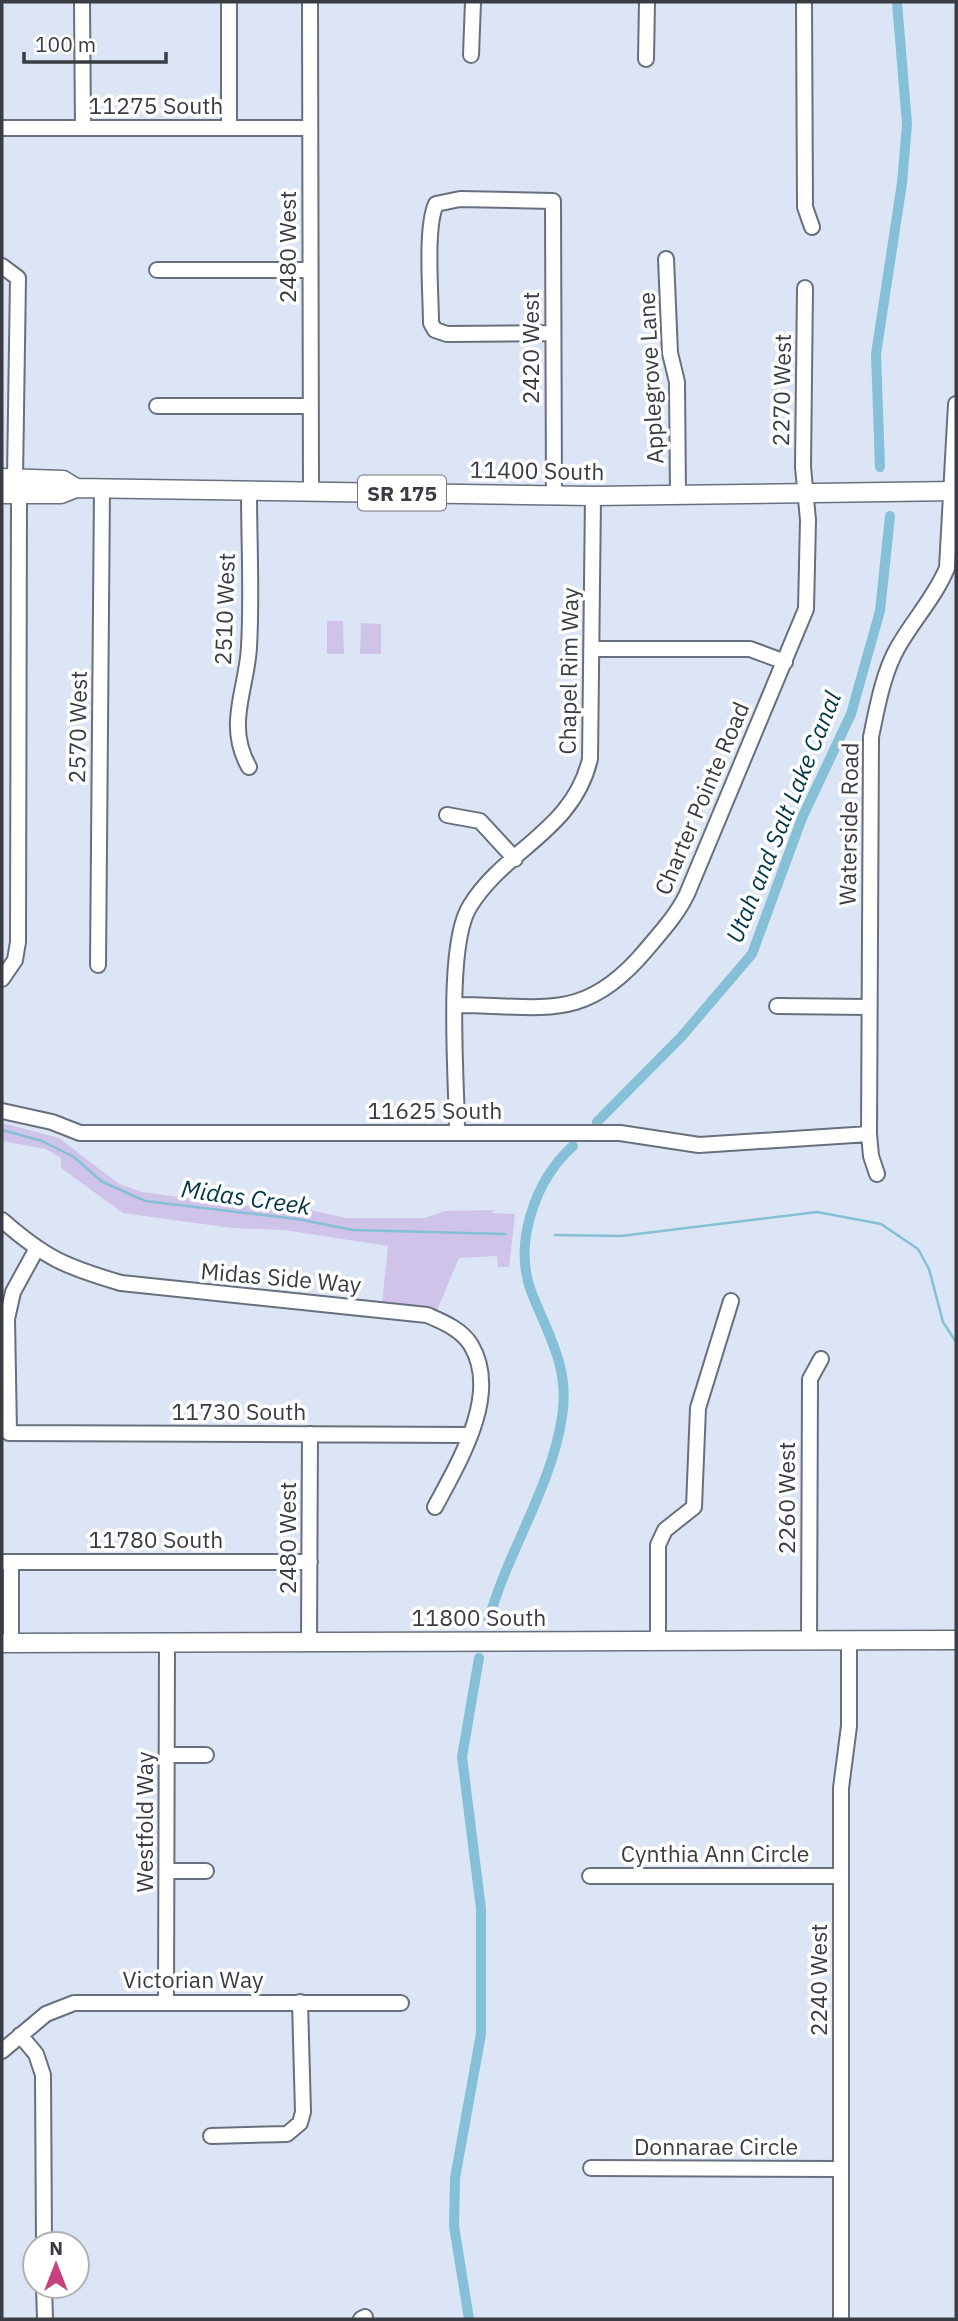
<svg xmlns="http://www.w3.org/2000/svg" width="958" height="2321" font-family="'IBM Plex Sans',sans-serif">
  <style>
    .green { fill: #cfc3e9 }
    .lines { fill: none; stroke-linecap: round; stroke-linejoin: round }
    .stream { stroke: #85c0d6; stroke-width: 2.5 }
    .canal { stroke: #85c0d6; stroke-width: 10 }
    .minor-casing { stroke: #68707e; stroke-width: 18 }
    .major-casing { stroke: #68707e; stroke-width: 21 }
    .minor { stroke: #fff; stroke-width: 14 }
    .major { stroke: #fff; stroke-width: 18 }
    .labels { text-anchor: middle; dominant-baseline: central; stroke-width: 7; stroke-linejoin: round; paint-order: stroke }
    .shield { fill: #fff; stroke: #74767b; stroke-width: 2 }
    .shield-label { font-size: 21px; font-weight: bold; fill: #393c42 }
    .street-label { font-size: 23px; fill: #393c42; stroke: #fff }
    .water-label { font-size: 24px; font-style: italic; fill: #003545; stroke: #fff }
  </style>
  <rect width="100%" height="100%" fill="#dce5f5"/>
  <!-- green -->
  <path class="green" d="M 327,621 L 343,621 L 344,654 L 327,654 Z
    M 361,623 L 381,624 L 381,654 L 360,654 Z
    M 2,1123 L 59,1138 L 119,1184 L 142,1192 L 235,1205 L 302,1208 L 346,1218 L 425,1218 L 445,1211 L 496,1210 L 491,1213 L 515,1214 L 509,1267 L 498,1267 L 497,1256 L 459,1258 L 436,1313 L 382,1304 L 388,1246 L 284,1230 L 232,1228 L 123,1213 L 61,1168 L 61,1158 L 46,1149 L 2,1141 Z"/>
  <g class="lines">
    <!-- stream -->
    <path class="stream" d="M 2,1130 L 42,1141 L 74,1157 L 101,1181 L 145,1201 L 297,1219 L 353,1230 L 505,1234
      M 555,1235 L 621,1236 L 817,1212 L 881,1224 L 918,1249 L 929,1269 L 943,1322 L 956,1342"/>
    <!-- canal -->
    <path class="canal" d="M 880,467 L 876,354 L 902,183 L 907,124 L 897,2
      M 597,1122 L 682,1036 L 752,954 L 802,818 L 851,714 L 880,611 L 890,516
      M 488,1622 C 507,1552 551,1489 562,1417 C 570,1367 548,1335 531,1291 C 513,1242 536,1179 573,1146
      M 469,2319 L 454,2226 L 455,2178 L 481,2034 L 481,1909 L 462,1757 L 479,1658"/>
    <defs>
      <path id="minor" d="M 82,2 L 83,128
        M 229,2 L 229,128
        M 310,2 L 311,491
        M 804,2 L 805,207 L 812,227
        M 471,55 L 473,2
        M 646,59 L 647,2
        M 2,128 L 309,128
        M 666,259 L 670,353 L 677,382 L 678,496
        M 2,266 L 18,278 L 15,478
        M 157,270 L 309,270
        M 553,333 L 447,334 L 435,330 L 431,323 C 431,294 425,228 436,204 L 460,199 L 553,201 L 554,496
        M 157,406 L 310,406
        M 249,491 C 249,543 252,595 249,647 C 247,689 225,725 249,767
        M 593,649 L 750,649 L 785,662
        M 447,815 L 480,821 L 515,859
        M 98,965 L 102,489
        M 2,979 L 15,960 L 18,942 L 19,494
        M 456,1005 C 543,1005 584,1024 646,950 C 661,932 677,915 687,894 L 806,609 L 808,520 L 803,467 L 805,288
        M 777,1006 L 869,1007
        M 2,1111 L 52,1122 L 80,1133 L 620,1133 L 699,1145 L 869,1134
        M 457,1133 C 457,1081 445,945 470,906 C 505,849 573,831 590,759 L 593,496
        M 877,1174 L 871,1156 L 869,1134 L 871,737 C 877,708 883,673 898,647 C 914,619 935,597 947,568 L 956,404
        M 2,1220 C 45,1258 66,1267 121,1283 L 427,1315 C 443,1322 461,1329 471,1345 C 501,1395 458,1463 435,1507
        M 36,1250 L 13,1292 L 7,1319 L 9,1433 L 469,1435
        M 2,1562 L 310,1562
        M 11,1562 L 11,1643
        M 658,1640 L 658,1545 L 665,1530 L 694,1507 L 698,1408 L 731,1301
        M 809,1641 L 810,1379 L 821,1359
        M 309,1642 L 310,1434
        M 167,1755 L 206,1755
        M 167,1871 L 206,1871
        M 590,1876 L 841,1876
        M 166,2002 L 167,1642
        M 20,2035 L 36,2054 L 43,2075 L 44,2244
        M 2,2051 L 46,2014 L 74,2003 L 401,2003
        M 211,2136 L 287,2134 L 300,2123 L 303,2112 L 300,2002
        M 591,2168 L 841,2169
        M 44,2286 L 45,2319
        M 361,2319 L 365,2317
        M 841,2319 L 841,1788 L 849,1726 L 849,1641"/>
      <path id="major" d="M 2,478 L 63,480 L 76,488
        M 2,494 L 61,494 L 76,488 L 593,496 L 956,491
        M 2,1643 L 956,1640"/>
    </defs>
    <!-- minor casing -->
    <use href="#minor" class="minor-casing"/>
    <!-- major casing -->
    <use href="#major" class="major-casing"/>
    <!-- minor -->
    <use href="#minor" class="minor"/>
    <!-- major -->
    <use href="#major" class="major"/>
  </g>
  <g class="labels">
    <!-- shield labels -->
    <rect class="shield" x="358" y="475.5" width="88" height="35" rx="5"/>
    <g class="shield-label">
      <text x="402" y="493">SR 175</text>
    </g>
    <!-- street labels -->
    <g class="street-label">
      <text x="156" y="105">11275 South</text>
      <text transform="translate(287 247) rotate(-90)">2480 West</text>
      <text transform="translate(530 348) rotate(-90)">2420 West</text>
      <text transform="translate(650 378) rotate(-93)">Applegrove Lane</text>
      <text transform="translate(781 390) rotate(-89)">2270 West</text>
      <text transform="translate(537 470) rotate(1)">11400 South</text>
      <text transform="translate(224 609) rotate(-88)">2510 West</text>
      <text transform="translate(568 671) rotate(-89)">Chapel Rim Way</text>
      <text transform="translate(77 727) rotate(-89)">2570 West</text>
      <text transform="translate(701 798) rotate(-67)">Charter Pointe Road</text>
      <text transform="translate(848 824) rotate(-89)">Waterside Road</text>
      <text x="435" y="1110">11625 South</text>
      <text transform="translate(281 1277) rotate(5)">Midas Side Way</text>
      <text x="239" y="1411">11730 South</text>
      <text transform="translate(786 1498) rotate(-90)">2260 West</text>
      <text transform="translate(287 1538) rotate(-90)">2480 West</text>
      <text x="156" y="1539">11780 South</text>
      <text x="479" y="1617">11800 South</text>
      <text transform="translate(144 1822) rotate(-90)">Westfold Way</text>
      <text x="715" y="1853">Cynthia Ann Circle</text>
      <text x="193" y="1979">Victorian Way</text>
      <text transform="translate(818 1980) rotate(-90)">2240 West</text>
      <text x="716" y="2146">Donnarae Circle</text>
    </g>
    <!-- water labels -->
    <g class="water-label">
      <text transform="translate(783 817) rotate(-68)">Utah and Salt Lake Canal</text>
      <text transform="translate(246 1197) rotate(8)">Midas Creek</text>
    </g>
  </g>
  <!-- border -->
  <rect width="958" height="2321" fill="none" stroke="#393c42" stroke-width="7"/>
  <!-- north arrow -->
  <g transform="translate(56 2265)"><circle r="33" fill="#ffffff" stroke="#b0b1b3" stroke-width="2"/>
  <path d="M0-5L12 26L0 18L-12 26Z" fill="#c8407e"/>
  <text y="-10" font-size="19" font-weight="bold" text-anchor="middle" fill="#393c42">N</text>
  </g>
  <!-- scale -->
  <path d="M24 52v10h142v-10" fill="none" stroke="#393c42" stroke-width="3.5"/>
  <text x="35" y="52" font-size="21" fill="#393c42" stroke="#ffffff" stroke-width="5" paint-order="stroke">100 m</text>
</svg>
